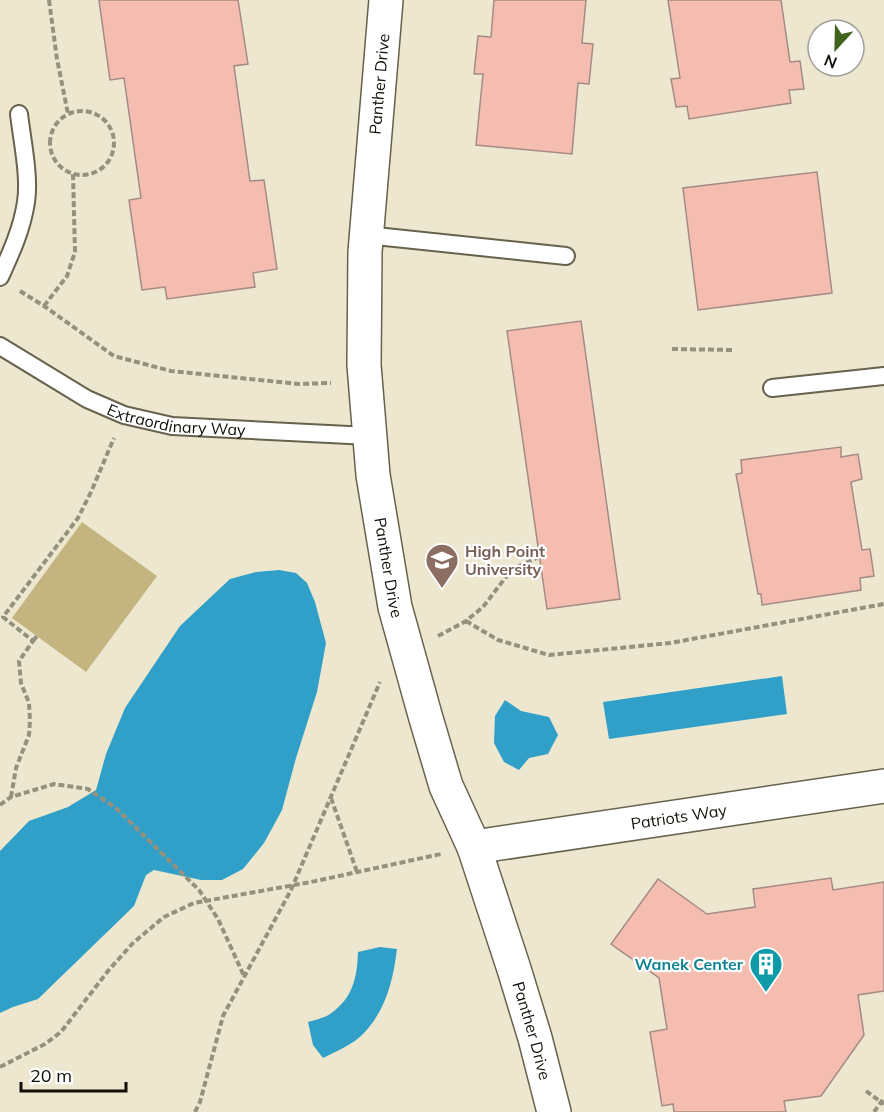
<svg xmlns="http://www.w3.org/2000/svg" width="884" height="1112" font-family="Mulish,sans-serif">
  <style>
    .green { fill: #c3b480 }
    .water { fill: #30a0c8 }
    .building { fill: #f5bdaf; stroke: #a48b85; stroke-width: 1.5 }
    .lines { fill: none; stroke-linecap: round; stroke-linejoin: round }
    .lane-casing { stroke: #67624d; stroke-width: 20 }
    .street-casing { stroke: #67624d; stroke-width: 36 }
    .path { stroke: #95917f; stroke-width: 4; stroke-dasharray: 6 3; stroke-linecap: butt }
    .lane { stroke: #fff; stroke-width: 16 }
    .street { stroke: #fff; stroke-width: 33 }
    .labels { text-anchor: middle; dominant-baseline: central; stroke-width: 4.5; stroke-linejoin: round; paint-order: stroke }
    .street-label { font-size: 16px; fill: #110f07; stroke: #fff }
    .education-label { font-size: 16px; font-weight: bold; fill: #785e54; stroke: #fff; text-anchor: start }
    .culture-label { font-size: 16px; font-weight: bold; fill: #0d838f; stroke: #fff; text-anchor: end }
  </style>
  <rect width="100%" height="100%" fill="#ede7cf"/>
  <!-- green -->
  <path class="green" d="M 82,522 L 157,576 L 86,672 L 12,618 Z"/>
  <!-- water -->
  <path class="water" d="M 279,570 L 296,573 L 307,583 L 315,602 L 326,643 L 317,692 L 296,758 L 282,810 L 264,843 L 243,869 L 222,880 L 201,880 L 154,870 L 146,875 L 134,906 L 38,999 L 13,1007 L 0,1013 L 0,851 L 29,821 L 68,807 L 96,790 L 106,754 L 125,708 L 180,626 L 230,579 L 256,572 Z
    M 782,676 L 787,714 L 609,739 L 603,702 Z
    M 505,700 L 521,711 L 549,717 L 558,735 L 548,754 L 529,758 L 519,770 L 504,762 L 494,743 L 495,716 Z
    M 380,947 L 397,949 C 393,981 386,1010 363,1034 C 352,1045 337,1051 323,1058 L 313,1045 L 308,1022 C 315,1020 324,1018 330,1014 C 353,998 357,978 358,952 Z"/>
  <!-- building -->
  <path class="building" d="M 99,0 L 238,0 L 248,64 L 234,66 L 250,181 L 264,180 L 277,269 L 253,273 L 255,287 L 167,299 L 165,287 L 142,290 L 129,200 L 141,198 L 124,78 L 110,80 Z
    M 494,0 L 586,0 L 582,43 L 593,44 L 589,84 L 578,83 L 572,154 L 476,145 L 483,74 L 474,74 L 478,36 L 491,37 Z
    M 668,0 L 781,0 L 790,62 L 800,61 L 804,89 L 789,90 L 791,103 L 689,119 L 687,106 L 676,107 L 671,79 L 680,78 Z
    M 817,172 L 832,293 L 698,310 L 683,188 Z
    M 581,321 L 620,599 L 547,609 L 507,331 Z
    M 841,447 L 841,457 L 858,454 L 862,479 L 851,482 L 862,550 L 870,549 L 874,576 L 860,578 L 861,590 L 762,605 L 761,594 L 758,594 L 736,474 L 742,473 L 741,460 Z
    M 831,878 L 833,890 L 884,882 L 884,991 L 858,995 L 864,1035 L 821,1096 L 784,1101 L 786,1112 L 674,1112 L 673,1104 L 662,1106 L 650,1032 L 667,1029 L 659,978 L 611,944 L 658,879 L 707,914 L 755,907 L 753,889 Z"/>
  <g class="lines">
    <defs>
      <g id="lane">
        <path d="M 366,235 L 566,256"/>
        <path d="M 0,277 C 11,253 22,229 26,202 C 30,177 22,140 19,114"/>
        <path id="s1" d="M 0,346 L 87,399 L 124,415 L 172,426 L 369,436"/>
        <path d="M 772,388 L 884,376"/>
      </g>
      <g id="street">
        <path id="s2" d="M 386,0 L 365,252 L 364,365 L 373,475 L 395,607 L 425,715 L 446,786 L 474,847 L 514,969 L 535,1038 L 554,1112"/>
        <path id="s3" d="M 474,847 L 884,786"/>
      </g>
    </defs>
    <!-- lane casing -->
    <use href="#lane" class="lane-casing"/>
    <!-- street casing -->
    <use href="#street" class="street-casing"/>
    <!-- path -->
    <path class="path" d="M 49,0 L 57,59 L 68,114
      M50 143a32 32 0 1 1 64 0a32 32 0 1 1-64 0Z
      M 20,291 L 44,306 L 114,356 L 171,371 L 299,384 L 331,383
      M 44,306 L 67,276 L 75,252 L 73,174
      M 672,349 L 732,350
      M 466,621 L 498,640 L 549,655 L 670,643 L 884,604
      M 438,636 L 466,621 L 483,607 L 512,569 L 539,557
      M 33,641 L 37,636
      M 11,797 L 16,768 L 29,735 L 30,721 L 29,703 L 21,683 L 19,661 L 33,641 L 3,617 L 78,518 L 91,492 L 114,438
      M 331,798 L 357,872
      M 0,805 L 11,797 L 54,784 L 88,789 L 117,809 L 199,890 L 218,919 L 244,976
      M 0,1067 L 45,1044 L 61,1032 L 108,971 L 133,943 L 164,917 L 194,903 L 311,882 L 441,854
      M 866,1091 L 884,1104
      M 195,1112 L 200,1102 L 223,1016 L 291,890 L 380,682
      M 874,1112 L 884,1098"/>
    <!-- lane -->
    <use href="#lane" class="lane"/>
    <!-- street -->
    <use href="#street" class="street"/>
  </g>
  <!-- icons -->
  <defs>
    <symbol id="university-pin" viewBox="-11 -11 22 30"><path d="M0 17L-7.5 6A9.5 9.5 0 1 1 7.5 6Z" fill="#8d6e63" stroke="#fff"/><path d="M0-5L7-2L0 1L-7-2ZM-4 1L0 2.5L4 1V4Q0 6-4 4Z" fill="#fff"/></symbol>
    <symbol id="building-pin" viewBox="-11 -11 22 30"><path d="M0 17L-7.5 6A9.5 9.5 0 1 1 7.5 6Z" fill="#0f9aa8" stroke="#fff"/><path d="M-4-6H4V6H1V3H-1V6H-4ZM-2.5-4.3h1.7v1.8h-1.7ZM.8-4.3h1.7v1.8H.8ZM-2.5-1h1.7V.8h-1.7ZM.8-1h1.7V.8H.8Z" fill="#fff"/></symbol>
  </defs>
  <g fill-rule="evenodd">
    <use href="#university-pin" x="423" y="541" width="38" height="52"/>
    <use href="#building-pin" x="747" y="945" width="38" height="52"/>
  </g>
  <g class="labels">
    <!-- street labels -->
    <g class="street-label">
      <text transform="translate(379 84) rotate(-85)">Panther Drive</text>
      <text stroke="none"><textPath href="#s1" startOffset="195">Extraordinary Way</textPath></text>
      <text stroke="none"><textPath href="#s2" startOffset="570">Panther Drive</textPath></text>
      <text stroke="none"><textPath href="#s3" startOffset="207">Patriots Way</textPath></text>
      <text stroke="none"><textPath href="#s2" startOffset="1056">Panther Drive</textPath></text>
    </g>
    <!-- education labels -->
    <g class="education-label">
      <text x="465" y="551">High Point<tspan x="465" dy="18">University</tspan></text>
    </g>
    <!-- culture labels -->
    <g class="culture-label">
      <text x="743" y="964">Wanek Center</text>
    </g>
  </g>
  <!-- north arrow -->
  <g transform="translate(836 48) rotate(202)"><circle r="28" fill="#ffffff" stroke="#a09f9c" stroke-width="1.5"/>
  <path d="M0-4.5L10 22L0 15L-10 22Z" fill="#3e641e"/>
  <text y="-9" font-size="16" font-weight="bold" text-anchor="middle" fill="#110f07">N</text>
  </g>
  <!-- scale -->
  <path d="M21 1082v9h105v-9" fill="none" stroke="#110f07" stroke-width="3"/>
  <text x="30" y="1082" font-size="18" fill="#110f07" stroke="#ffffff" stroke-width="4.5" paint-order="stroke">20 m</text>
</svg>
